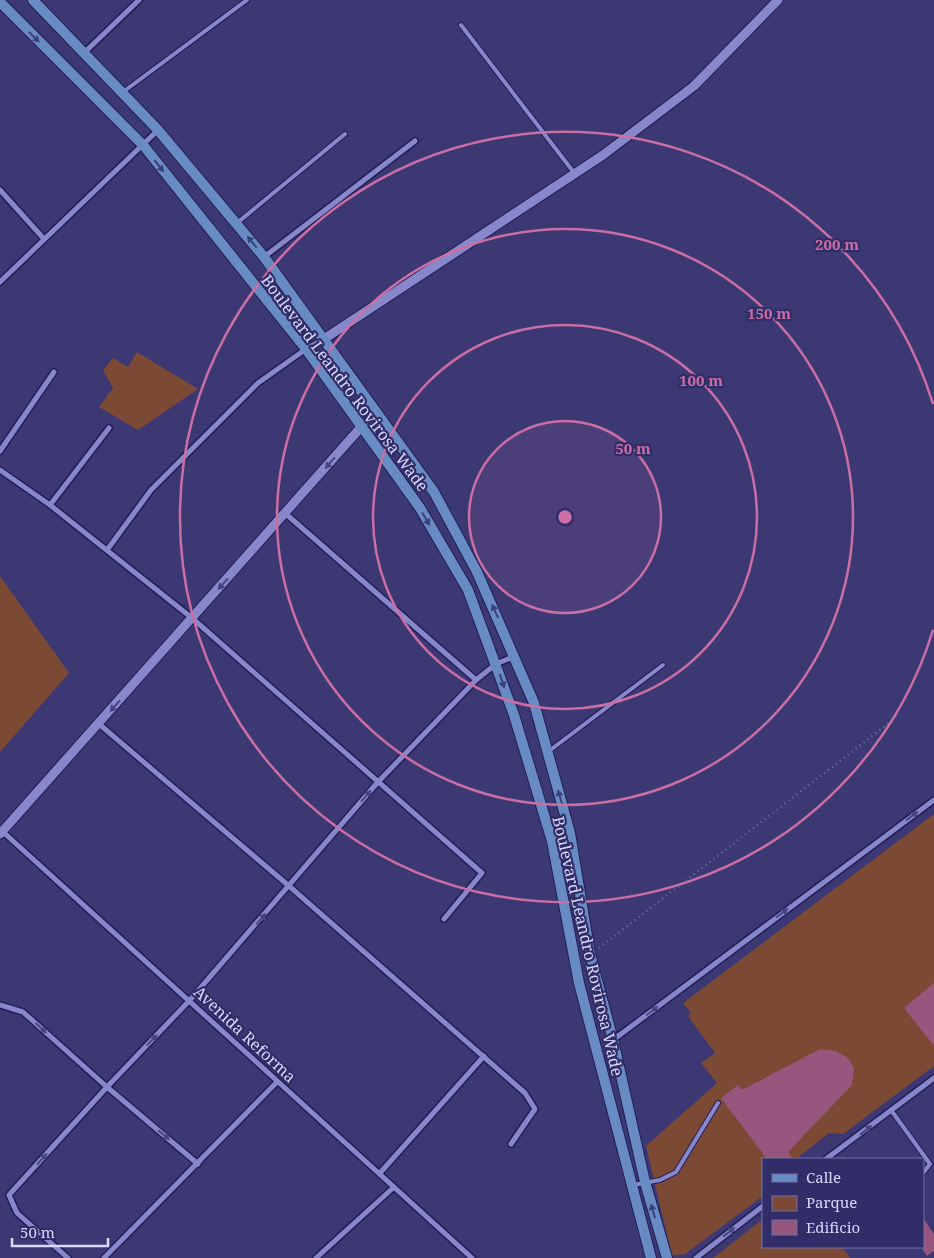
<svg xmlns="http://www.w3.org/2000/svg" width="934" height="1258" font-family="'Noto Serif',serif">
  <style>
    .green { fill: #7c4934 }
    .building { fill: #96567e }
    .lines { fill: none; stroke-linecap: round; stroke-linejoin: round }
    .service-casing { stroke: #231d56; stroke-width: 6 }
    .minor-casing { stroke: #231d56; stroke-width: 8 }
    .tertiary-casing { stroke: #231d56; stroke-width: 11 }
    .secondary-casing { stroke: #231d56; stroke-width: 12 }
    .path { stroke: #7170a3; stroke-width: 2.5; stroke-dasharray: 1 4; stroke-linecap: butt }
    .service { stroke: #8788cb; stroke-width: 4 }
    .minor { stroke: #8788cb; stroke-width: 5 }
    .tertiary { stroke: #8788cb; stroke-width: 9 }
    .secondary { stroke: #698bc4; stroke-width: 10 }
    .oneway { fill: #3c407a }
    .oneway2 { fill: #464481 }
    .ring { fill: none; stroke: #cb6ea3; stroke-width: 2.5 }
    .labels { text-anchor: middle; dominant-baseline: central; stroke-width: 4.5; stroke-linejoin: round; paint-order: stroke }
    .street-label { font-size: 16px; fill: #d6d8fc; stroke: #312d68 }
    .centre { fill: #cb6ea3; stroke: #312d68; stroke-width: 2.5 }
    .ring-label { font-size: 15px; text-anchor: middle; font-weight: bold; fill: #cb6ea3; stroke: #312d68; stroke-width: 4.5; stroke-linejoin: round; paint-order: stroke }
  </style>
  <rect width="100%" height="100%" fill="#3b3874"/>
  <!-- green -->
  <path class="green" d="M 137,352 L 198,389 L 138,430 L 99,407 L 113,388 L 103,370 L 113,358 L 128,367 Z
    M 0,576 L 69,673 L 1,751 L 0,750 Z
    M 934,814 L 934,1066 L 843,1134 L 829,1133 L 796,1159 L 763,1159 L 763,1196 L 685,1254 L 672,1256 L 646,1146 L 717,1083 L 701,1063 L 715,1053 L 688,1016 L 691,1013 L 683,1003 Z
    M 763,1219 L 763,1247 L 842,1247 L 850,1258 L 713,1258 Z"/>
  <!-- building -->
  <path class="building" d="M 934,983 L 934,1046 L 904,1008 Z
    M 820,1049 L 836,1051 L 848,1058 L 854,1068 L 852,1085 L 788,1152 L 793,1159 L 767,1159 L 721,1098 L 738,1085 L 742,1090 Z
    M 923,1218 L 934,1234 L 934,1251 L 927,1256 L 923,1250 Z"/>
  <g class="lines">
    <defs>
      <path id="service" d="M 461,25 L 575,174
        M 123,92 L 247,0
        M 237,223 L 345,134
        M 549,751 L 663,665
        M 891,1110 L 930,1164 L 923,1173
        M 633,1185 L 660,1180 L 676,1172 L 718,1103"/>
      <path id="minor" d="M 85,52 L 139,0
        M 0,190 L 44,239
        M 264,257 L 415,141
        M 0,282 L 158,130
        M 0,451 L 54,372
        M 0,470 L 50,505 L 192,618 L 482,873 L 444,919
        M 50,505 L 109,428
        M 286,514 L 476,680
        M 107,550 L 151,490 L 258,383 L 306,349 L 324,339
        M 99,724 L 289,886 L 525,1093 L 535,1109 L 511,1144
        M 1,830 L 472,1258
        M 0,1005 L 23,1012 L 107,1087 L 198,1164
        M 613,1040 L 934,800
        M 826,1159 L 934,1078
        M 380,1173 L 484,1056
        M 68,1258 L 17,1213 L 9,1195 L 107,1087 L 190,1000 L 377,783 L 476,680 L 496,664 L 515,656
        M 104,1258 L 277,1082
        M 316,1258 L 394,1187
        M 696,1258 L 763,1206"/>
      <path id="tertiary" d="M 324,339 L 603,155 L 694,86 L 778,0
        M 0,834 L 362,426 L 378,414"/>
      <path id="secondary" d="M 33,0 L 158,130 L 264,257 L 434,492 L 477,572 L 534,703 L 570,833 L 590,954 L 613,1040 L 645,1182 L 667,1258
        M 0,2 L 143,145 L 306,349 L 420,508 L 468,590 L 514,715 L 552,841 L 579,983 L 651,1258
        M 552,841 L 570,833"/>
    </defs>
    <!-- service casing -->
    <use href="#service" class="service-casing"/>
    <!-- minor casing -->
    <use href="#minor" class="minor-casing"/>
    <!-- tertiary casing -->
    <use href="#tertiary" class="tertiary-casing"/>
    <!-- secondary casing -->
    <use href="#secondary" class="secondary-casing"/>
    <!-- path -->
    <path class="path" d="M 599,948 L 894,719"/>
    <!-- service -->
    <use href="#service" class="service"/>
    <!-- minor -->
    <use href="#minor" class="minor"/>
    <!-- tertiary -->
    <use href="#tertiary" class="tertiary"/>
    <!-- secondary -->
    <use href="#secondary" class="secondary"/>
  </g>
  <!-- one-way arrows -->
  <defs><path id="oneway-solid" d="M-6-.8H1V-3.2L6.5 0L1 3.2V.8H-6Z" transform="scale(1.25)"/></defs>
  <g class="oneway">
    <use href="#oneway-solid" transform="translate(34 37) rotate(45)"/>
    <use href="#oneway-solid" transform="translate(159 166) rotate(52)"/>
    <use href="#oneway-solid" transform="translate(252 242) rotate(-129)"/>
    <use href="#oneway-solid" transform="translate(426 519) rotate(59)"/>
    <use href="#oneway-solid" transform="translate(495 611) rotate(-114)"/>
    <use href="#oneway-solid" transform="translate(502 681) rotate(71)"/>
    <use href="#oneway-solid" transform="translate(560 797) rotate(-106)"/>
    <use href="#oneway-solid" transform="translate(653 1211) rotate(-106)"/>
  </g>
  <g class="oneway2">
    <use href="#oneway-solid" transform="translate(330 463) rotate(131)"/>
    <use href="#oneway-solid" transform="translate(223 584) rotate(132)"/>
    <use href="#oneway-solid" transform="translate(115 706) rotate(131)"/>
    <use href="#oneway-solid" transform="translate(366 796) rotate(-49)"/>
    <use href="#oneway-solid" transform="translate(912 816) rotate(-36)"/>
    <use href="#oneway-solid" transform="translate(782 913) rotate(-37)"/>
    <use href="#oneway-solid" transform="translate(261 919) rotate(-49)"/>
    <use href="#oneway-solid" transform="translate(652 1011) rotate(-37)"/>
    <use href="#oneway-solid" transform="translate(41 1028) rotate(42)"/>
    <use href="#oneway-solid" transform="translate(152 1040) rotate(-46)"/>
    <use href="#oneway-solid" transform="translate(866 1130) rotate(-38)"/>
    <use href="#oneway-solid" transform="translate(164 1135) rotate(40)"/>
    <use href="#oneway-solid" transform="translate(42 1159) rotate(-48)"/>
    <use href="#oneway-solid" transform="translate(729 1232) rotate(-38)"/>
  </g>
  <!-- distance rings -->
  <circle cx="565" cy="517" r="96" fill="#cb6ea3" fill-opacity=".12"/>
  <g class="ring">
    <circle cx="565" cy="517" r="96"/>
    <circle cx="565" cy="517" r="192"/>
    <circle cx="565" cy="517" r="288"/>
    <path d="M933 630A385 385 0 1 1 933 404"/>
  </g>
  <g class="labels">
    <!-- street labels -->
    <g class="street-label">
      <text transform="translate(345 383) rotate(53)">Boulevard Leandro Rovirosa Wade</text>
      <text transform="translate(588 946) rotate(77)">Boulevard Leandro Rovirosa Wade</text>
      <text transform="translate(245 1034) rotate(43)">Avenida Reforma</text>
    </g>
  </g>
  <circle cx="565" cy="517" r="8" class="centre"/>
  <g class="ring-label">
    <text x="837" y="250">200 m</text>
    <text x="769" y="319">150 m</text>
    <text x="701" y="386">100 m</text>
    <text x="633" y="454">50 m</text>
  </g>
  <!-- legend -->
  <rect x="762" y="1158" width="162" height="90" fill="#312d68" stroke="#7371a3"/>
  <rect x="772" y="1174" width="25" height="8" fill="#698bc4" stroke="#7371a3"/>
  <text x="806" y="1183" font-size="15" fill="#d6d8fc">Calle</text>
  <rect x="772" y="1196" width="25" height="15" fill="#7c4934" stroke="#7371a3"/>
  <text x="806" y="1208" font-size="15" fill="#d6d8fc">Parque</text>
  <rect x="772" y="1220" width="25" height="15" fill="#96567e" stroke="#7371a3"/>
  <text x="806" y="1233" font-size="15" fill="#d6d8fc">Edificio</text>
  <!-- scale -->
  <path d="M12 1238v8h96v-8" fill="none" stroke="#d6d8fc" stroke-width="2.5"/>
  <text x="20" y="1238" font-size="15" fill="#d6d8fc" stroke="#312d68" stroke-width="4" paint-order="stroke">50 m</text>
</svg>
